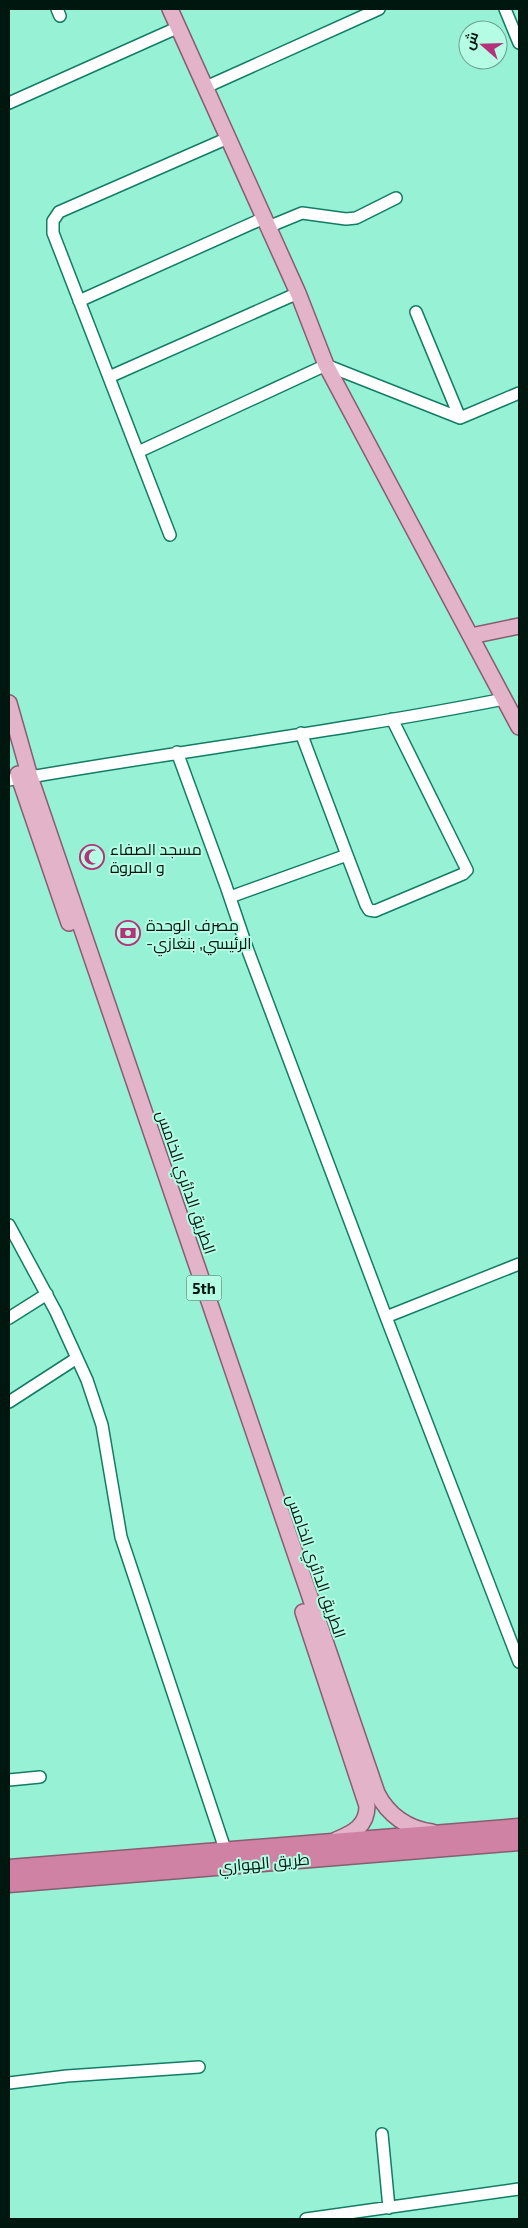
<svg xmlns="http://www.w3.org/2000/svg" width="528" height="2228" font-family="'Exo 2',Cairo,sans-serif">
  <style>
    .lines { fill: none; stroke-linecap: round; stroke-linejoin: round }
    .minor-casing { stroke: #137c64; stroke-width: 14 }
    .major-casing { stroke: #875d71; stroke-width: 18 }
    .highway-casing { stroke: #875d71; stroke-width: 19 }
    .minor { stroke: #fff; stroke-width: 11 }
    .major { stroke: #e3b4c9; stroke-width: 15 }
    .highway { stroke: #d082a5; stroke-width: 16 }
    .labels { text-anchor: middle; dominant-baseline: central; stroke-width: 4; stroke-linejoin: round; paint-order: stroke }
    .shield { fill: #b4fce4; stroke: #365c50; stroke-width: 1 }
    .shield-label { font-size: 15px; font-weight: bold; fill: #001710 }
    .poi-label { font-size: 16px; fill: #001710; stroke: #b4fce4; text-anchor: start }
    .street-label { font-size: 16px; fill: #001710; stroke: #b4fce4 }
  </style>
  <rect width="100%" height="100%" fill="#97f2d5"/>
  <g class="lines">
    <defs>
      <path id="minor" d="M 57,9 L 60,16
        M 505,9 L 519,43
        M 206,87 L 379,9
        M 9,103 L 179,27
        M 268,227 L 302,213 L 346,219 L 356,218 L 396,198
        M 79,301 L 264,218
        M 416,312 L 460,418
        M 109,377 L 298,293
        M 138,452 L 326,365 L 460,418 L 519,393
        M 170,535 L 53,233 L 53,221 L 59,212 L 228,138
        M 177,752 L 226,886 L 247,948 L 386,1317 L 519,1662
        M 30,777 C 188,750 347,730 504,699
        M 9,780 L 19,778
        M 347,855 L 366,905 L 369,910 L 375,911 L 463,874 L 467,870 L 392,719
        M 230,897 L 347,855 L 301,733
        M 9,1225 L 56,1312 L 87,1380 L 102,1425 L 121,1537 L 226,1852
        M 386,1317 L 519,1264
        M 9,1318 L 47,1294
        M 9,1402 L 77,1358
        M 9,1780 L 40,1777
        M 9,2083 L 67,2076 L 199,2067
        M 382,2134 L 389,2208
        M 306,2219 L 519,2189"/>
      <path id="major" d="M 170,9 L 298,293 L 326,365 L 519,727
        M 471,636 L 519,626
        M 9,703 L 30,777 L 377,1793 C 388,1815 408,1829 432,1832
        M 18,774 L 69,923
        M 303,1612 L 367,1806 C 367,1826 353,1833 336,1840"/>
      <path id="highway" d="M 9,1868 L 519,1827
        M 9,1884 L 519,1842"/>
    </defs>
    <!-- minor casing -->
    <use href="#minor" class="minor-casing"/>
    <!-- major casing -->
    <use href="#major" class="major-casing"/>
    <!-- highway casing -->
    <use href="#highway" class="highway-casing"/>
    <!-- minor -->
    <use href="#minor" class="minor"/>
    <!-- major -->
    <use href="#major" class="major"/>
    <!-- highway -->
    <use href="#highway" class="highway"/>
  </g>
  <!-- icons -->
  <defs>
    <symbol id="mosque-ring" viewBox="-11 -11 22 22"><circle r="9.5" fill="#b4fce4" stroke="#b53279" stroke-width="1.5"/><path d="M3.5-4.9A6 6 0 1 0 3.5 4.9A5 5 0 1 1 3.5-4.9Z" fill="#b53279"/></symbol>
    <symbol id="bank-ring" viewBox="-11 -11 22 22"><circle r="9.5" fill="#b4fce4" stroke="#b53279" stroke-width="1.5"/><path d="M-6-4H6V4H-6ZM0-2.3a2.3 2.3 0 1 0 0 4.6a2.3 2.3 0 1 0 0-4.6Z" fill="#b53279"/></symbol>
  </defs>
  <g fill-rule="evenodd">
    <use href="#mosque-ring" x="78" y="843" width="28" height="28"/>
    <use href="#bank-ring" x="114" y="919" width="28" height="28"/>
  </g>
  <g class="labels">
    <!-- shield labels -->
    <rect class="shield" x="186.5" y="1275.5" width="35" height="25" rx="4"/>
    <g class="shield-label">
      <text x="204" y="1288">5th</text>
    </g>
    <!-- poi labels -->
    <g class="poi-label">
      <text x="110" y="848">مسجد الصفاء<tspan x="110" dy="18">و المروة</tspan></text>
      <text x="146" y="924">مصرف الوحدة<tspan x="146" dy="18">-الرئيسي, بنغازي</tspan></text>
    </g>
    <!-- street labels -->
    <g class="street-label">
      <text transform="translate(187 1182) rotate(71)">الطريق الدائري الخامس</text>
      <text transform="translate(317 1566) rotate(71)">الطريق الدائري الخامس</text>
      <text transform="translate(264 1862) rotate(-5)">طريق الهواري</text>
    </g>
  </g>
  <!-- border -->
  <rect width="528" height="2228" fill="none" stroke="#001710" stroke-width="20"/>
  <!-- north arrow -->
  <g transform="translate(483 45) rotate(290)"><circle r="24" fill="#b4fce4" stroke="#6ca08f"/>
  <path d="M0-4L9 19L0 12L-9 19Z" fill="#b53279"/>
  <text y="-8" font-size="14" font-weight="bold" text-anchor="middle" fill="#001710">ش</text>
  </g>
</svg>
